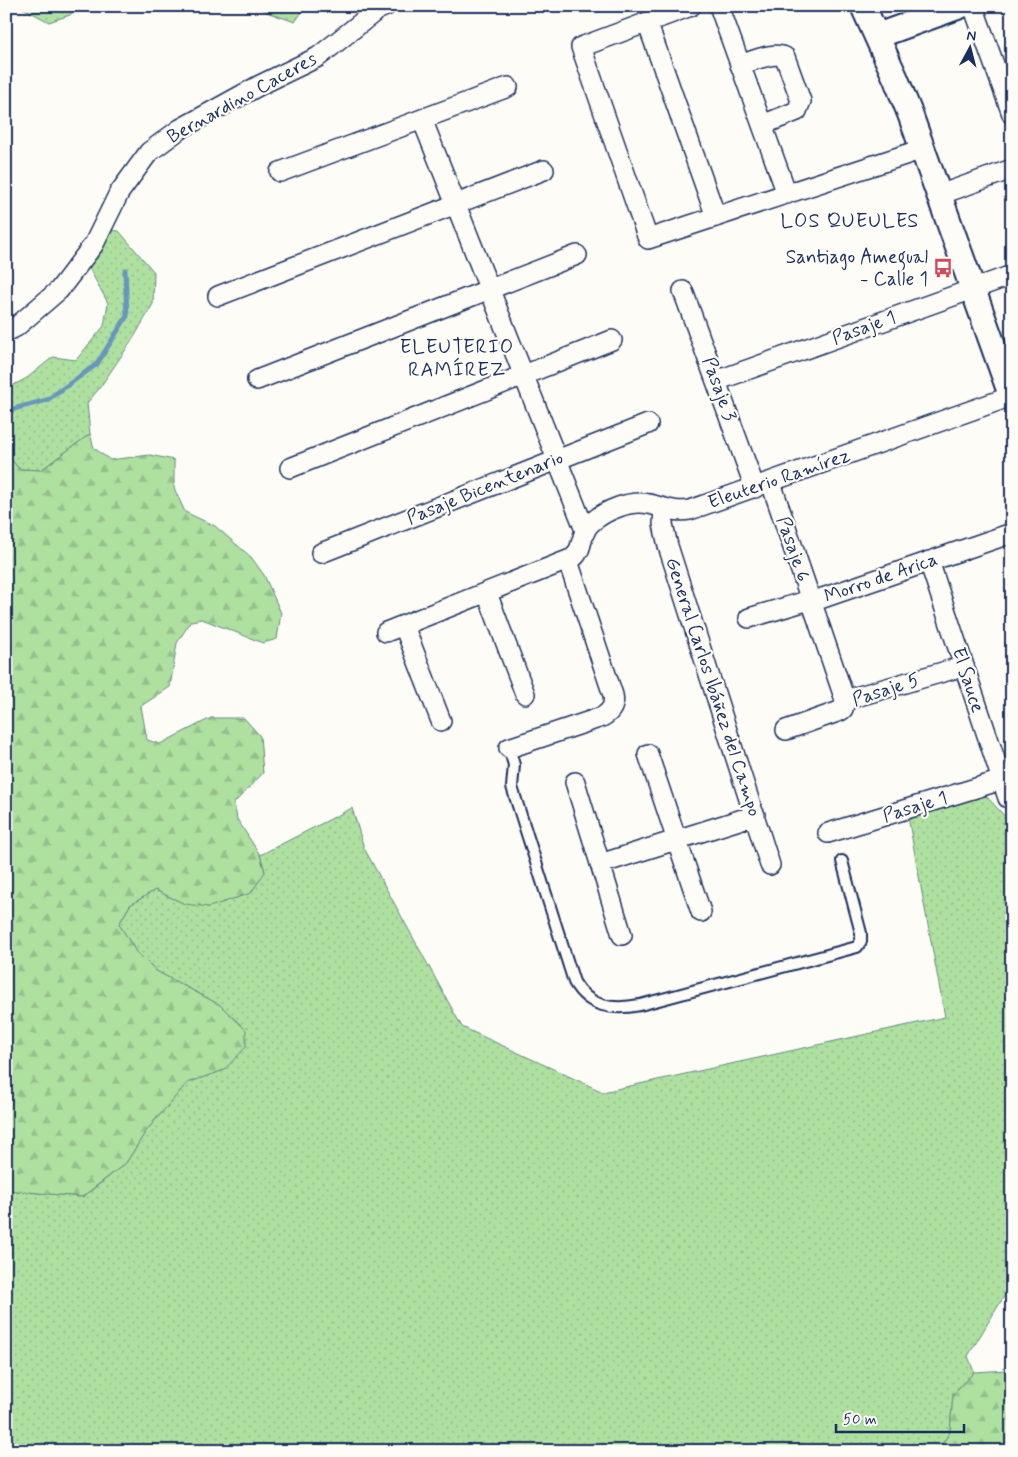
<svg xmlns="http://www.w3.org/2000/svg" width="1018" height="1457" font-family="Mynerve,sans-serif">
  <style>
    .grass { fill: url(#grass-dots); stroke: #64887f }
    .forest { fill: url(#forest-firs); stroke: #64887f }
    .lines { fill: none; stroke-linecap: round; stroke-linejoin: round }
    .stream { stroke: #6796bc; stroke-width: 5 }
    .service-casing { stroke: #1b2f5e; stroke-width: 14 }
    .minor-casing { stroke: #1b2f5e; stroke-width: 22 }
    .tertiary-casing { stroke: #1b2f5e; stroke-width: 28 }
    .service { stroke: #fdfcf7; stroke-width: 10 }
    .minor { stroke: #fdfcf7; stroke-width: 19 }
    .tertiary { stroke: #fdfcf7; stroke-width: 24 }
    .labels { text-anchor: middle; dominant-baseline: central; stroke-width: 4.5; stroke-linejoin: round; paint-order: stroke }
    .street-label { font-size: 19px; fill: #1b2f5e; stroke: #fdfcf7 }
    .poi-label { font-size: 19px; fill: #1b2f5e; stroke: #fdfcf7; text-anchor: end }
    .neighbourhood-label { font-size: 20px; letter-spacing: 1px; fill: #1b2f5e; stroke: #fdfcf7 }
  </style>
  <defs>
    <pattern id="grass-dots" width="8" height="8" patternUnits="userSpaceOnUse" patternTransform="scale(1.25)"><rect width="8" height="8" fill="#aee0a0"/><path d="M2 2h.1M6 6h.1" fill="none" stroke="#95c08c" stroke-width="1.8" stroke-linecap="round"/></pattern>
    <pattern id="forest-firs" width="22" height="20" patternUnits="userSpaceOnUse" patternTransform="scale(1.25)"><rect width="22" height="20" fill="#aee0a0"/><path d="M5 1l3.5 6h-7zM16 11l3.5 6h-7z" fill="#95c08c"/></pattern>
  </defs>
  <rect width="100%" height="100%" fill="#fdfcf7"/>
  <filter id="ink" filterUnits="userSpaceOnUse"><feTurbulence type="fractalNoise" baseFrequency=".02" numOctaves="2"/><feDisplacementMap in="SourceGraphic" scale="10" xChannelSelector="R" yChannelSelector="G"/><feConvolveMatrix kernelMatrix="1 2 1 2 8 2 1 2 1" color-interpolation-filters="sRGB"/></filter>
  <g filter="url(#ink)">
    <!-- grass -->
    <path class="grass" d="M 19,6 L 78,6 L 70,15 L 49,22 Z
      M 257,6 L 306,6 L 295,22 L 269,13 Z
      M 109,230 L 119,231 L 154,272 L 153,304 L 133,339 L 98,390 L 87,403 L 90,434 L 41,470 L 19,469 L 6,453 L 6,389 L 27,378 L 53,357 L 76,360 L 104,326 L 108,303 L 85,261 Z
      M 986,796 L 1012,824 L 1012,1283 L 968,1356 L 974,1372 L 953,1394 L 950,1432 L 943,1443 L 932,1451 L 6,1451 L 6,1190 L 83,1197 L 126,1163 L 146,1131 L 187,1083 L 224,1070 L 220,1005 L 158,972 L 136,952 L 119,924 L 130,905 L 155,890 L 185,904 L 265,872 L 260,855 L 352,808 L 364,848 L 462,1027 L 603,1092 L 945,1017 L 908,817 Z"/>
    <!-- forest -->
    <path class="forest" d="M 90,434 L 94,448 L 110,460 L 150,455 L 174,460 L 174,488 L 185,512 L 215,526 L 251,557 L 264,575 L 281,613 L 277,639 L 263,643 L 202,619 L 191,621 L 177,643 L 170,687 L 141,706 L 147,740 L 160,744 L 211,718 L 244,718 L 260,736 L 263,773 L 234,803 L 237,819 L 260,855 L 265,872 L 251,893 L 209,907 L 185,904 L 155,890 L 130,905 L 119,924 L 136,952 L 158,972 L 220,1005 L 246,1030 L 246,1047 L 224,1070 L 187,1083 L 146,1131 L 126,1163 L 82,1197 L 6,1190 L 6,453 L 19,469 L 41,470 Z
      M 1012,1367 L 1012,1451 L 932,1451 L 943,1443 L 950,1432 L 953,1394 L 974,1372 L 1008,1370 Z"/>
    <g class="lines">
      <!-- stream -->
      <path class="stream" d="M 6,411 L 47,400 L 97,364 L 127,316 L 125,270"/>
      <defs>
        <path id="service" d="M 509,748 L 514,765 L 512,787 L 574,982 C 589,1008 613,1010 640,1005 L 857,947 L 861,941 L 861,933 L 842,861"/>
        <path id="minor" d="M 691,6 L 581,47 L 648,239 L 923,149
          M 719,6 L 787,194
          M 973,6 L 1012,114
          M 647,22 L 716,217
          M 740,65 C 753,61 773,51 785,57 L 801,101 L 797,111 L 762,125
          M 422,119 L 585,530
          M 280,172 L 508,87
          M 939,195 L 1012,169
          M 683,291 L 755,488
          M 218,296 L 544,170
          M 6,332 L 16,327 L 59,290 L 94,244 L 119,193 L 149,152 L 180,129 L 260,85 L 318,57 L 377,10 L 386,6
          M 257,380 L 577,255
          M 716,381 L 1012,275
          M 290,468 L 612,340
          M 771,483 L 845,700
          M 664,508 L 663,524 L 668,546 L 770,865
          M 321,553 L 648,424
          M 929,561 L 1008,798
          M 487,593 L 525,694
          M 749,618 L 803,602 L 811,602 L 1012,533
          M 404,626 L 441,721
          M 386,632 L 573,558 C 585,548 579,532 592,522 C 606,510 630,500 649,504 C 664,507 675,513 690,510 L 1012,396
          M 845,700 L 964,666
          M 786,730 L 840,711 L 843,709 L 845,700
          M 509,748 L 602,717 C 611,712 615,705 613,695 L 568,561
          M 648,754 L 701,912
          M 575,782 L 622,935
          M 828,833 L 1002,780
          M 600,864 L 755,815"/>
        <path id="tertiary" d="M 863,6 L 896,79 L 910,114 L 1012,398
          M 877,36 L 960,6"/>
      </defs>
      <!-- service casing -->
      <use href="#service" class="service-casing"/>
      <!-- minor casing -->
      <use href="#minor" class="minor-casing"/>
      <!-- tertiary casing -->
      <use href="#tertiary" class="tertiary-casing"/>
      <!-- service -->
      <use href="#service" class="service"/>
      <!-- minor -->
      <use href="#minor" class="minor"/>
      <!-- tertiary -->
      <use href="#tertiary" class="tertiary"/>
    </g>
  </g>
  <!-- icons -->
  <defs>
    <symbol id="bus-bare" viewBox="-9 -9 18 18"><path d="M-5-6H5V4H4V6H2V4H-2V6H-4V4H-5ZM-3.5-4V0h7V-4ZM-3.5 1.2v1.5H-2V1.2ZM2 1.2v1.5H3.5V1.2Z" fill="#d1495b" stroke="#fdfcf7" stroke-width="2.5" paint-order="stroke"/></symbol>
  </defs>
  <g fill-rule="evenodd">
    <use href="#bus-bare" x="929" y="254" width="28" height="28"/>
  </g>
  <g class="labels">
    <!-- street labels -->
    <g class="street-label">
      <text transform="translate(242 98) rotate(-29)">Bernardino Caceres</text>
      <text transform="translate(864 328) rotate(-20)">Pasaje 1</text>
      <text transform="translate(719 389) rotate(70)">Pasaje 3</text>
      <text transform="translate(779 479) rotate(-19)">Eleuterio Ramírez</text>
      <text transform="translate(485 488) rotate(-22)">Pasaje Bicentenario</text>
      <text transform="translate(793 549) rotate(71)">Pasaje 6</text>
      <text transform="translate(881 578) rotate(-19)">Morro de Arica</text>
      <text transform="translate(968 680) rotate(72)">El Sauce</text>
      <text transform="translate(713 687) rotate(72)">General Carlos Ibáñez del Campo</text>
      <text transform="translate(886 690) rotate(-18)">Pasaje 5</text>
      <text transform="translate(915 807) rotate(-17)">Pasaje 1</text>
    </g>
    <!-- poi labels -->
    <g class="poi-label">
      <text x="928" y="257">Santiago Amegual<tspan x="928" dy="22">- Calle 1</tspan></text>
    </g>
    <!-- neighbourhood labels -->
    <g class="neighbourhood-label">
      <text x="850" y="221">LOS QUEULES</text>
      <text x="457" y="347">ELEUTERIO<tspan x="457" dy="23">RAMÍREZ</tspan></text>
    </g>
  </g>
  <!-- margin -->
  <rect width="1018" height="1457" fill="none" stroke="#fdfcf7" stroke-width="25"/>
  <rect x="12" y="12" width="993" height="1432" fill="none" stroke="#1b2f5e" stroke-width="2" filter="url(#ink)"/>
  <!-- north arrow -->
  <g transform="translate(970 48) rotate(7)" stroke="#fdfcf7" stroke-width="4" paint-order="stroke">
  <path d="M0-4L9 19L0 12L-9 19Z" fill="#1b2f5e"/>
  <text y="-8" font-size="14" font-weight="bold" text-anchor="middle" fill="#1b2f5e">N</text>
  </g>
  <!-- scale -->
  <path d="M836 1424v8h128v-8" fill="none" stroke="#1b2f5e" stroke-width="2.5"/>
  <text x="843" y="1424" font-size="15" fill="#1b2f5e" stroke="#fdfcf7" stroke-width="4" paint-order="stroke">50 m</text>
</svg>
